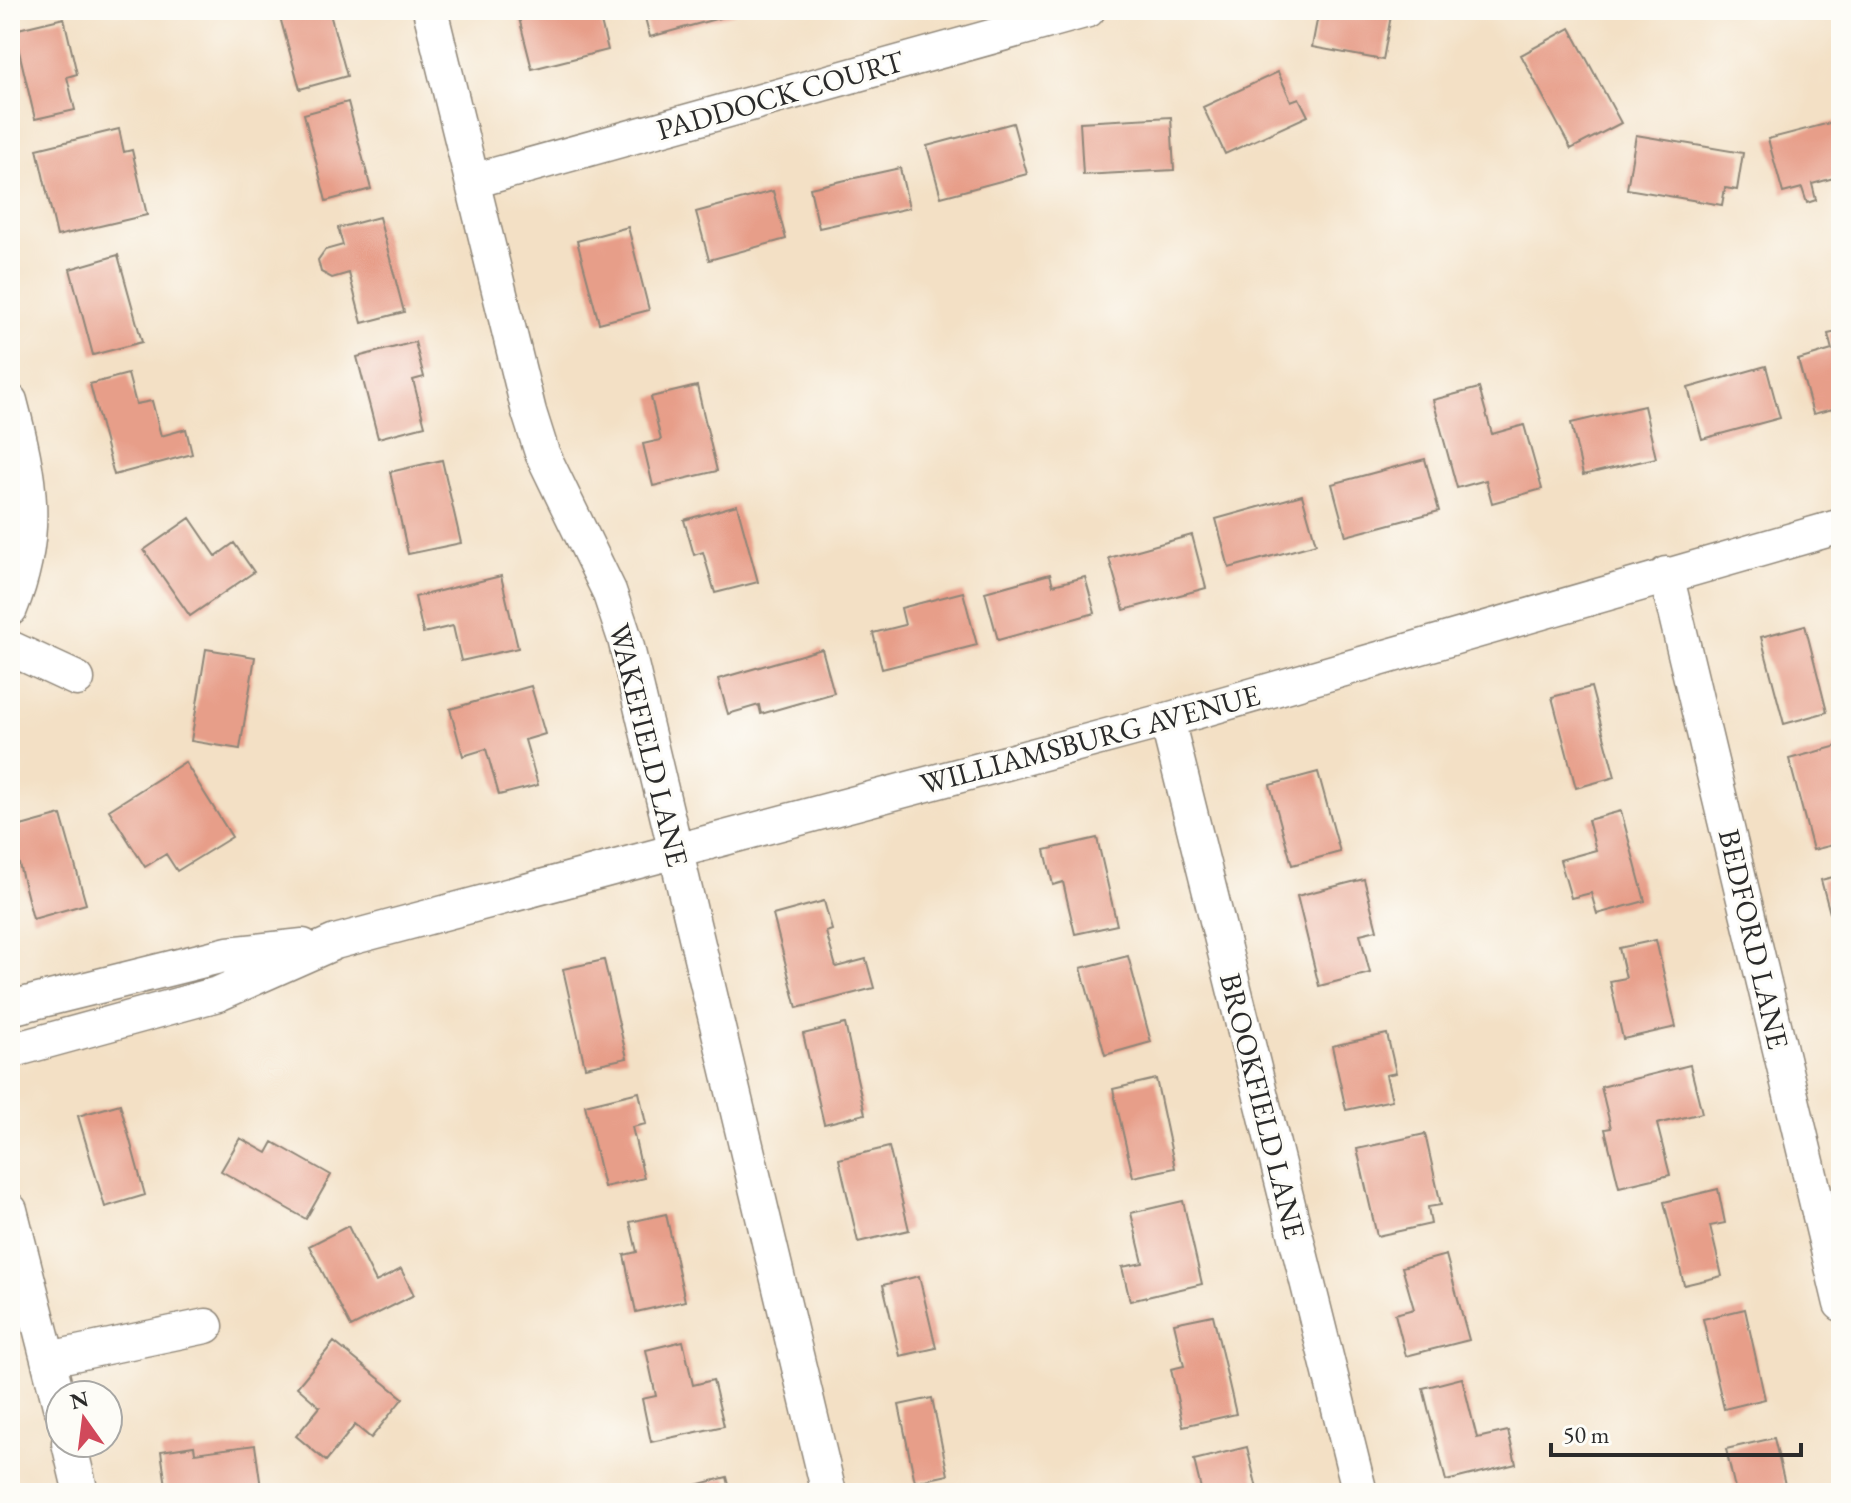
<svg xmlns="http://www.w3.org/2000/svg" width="1851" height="1503" font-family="'EB Garamond',serif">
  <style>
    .building { fill: #e79e89 }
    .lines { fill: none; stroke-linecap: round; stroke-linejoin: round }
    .minor-casing { stroke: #8f8678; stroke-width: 37 }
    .minor { stroke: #fff; stroke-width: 34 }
    .labels { text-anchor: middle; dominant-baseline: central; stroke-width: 6; stroke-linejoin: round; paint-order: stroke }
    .street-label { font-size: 30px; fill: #2b2b2b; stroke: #fdfcf7 }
  </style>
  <rect width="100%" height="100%" fill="#fdfcf7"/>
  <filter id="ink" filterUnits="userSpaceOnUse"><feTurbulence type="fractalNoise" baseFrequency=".0125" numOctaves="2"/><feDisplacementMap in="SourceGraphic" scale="16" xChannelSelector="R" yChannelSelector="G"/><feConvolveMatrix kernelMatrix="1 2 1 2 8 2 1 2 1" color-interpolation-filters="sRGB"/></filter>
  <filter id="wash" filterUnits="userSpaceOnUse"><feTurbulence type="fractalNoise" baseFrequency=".006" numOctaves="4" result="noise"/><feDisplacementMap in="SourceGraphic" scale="32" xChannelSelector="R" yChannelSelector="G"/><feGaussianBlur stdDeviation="1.8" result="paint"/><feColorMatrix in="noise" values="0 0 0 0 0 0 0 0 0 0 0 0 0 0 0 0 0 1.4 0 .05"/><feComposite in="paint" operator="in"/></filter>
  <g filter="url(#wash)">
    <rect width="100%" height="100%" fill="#f3e0c5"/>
    <g id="blocks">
      <!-- building -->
      <path class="building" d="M 278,10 L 329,10 L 347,76 L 300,89 Z
        M 552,10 L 598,10 L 608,50 L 532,69 L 519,18 Z
        M 643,10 L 733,10 L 734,14 L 650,37 Z
        M 1319,10 L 1392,10 L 1383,60 L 1312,47 Z
        M 64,18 L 77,74 L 67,77 L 75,110 L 35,119 L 14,30 Z
        M 1570,28 L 1621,123 L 1571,149 L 1521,55 Z
        M 1278,72 L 1291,101 L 1299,98 L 1308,116 L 1225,154 L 1203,107 Z
        M 348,102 L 371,189 L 326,201 L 304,114 Z
        M 1171,117 L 1174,170 L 1083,175 L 1080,122 Z
        M 1841,120 L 1841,176 L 1812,184 L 1816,200 L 1807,203 L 1802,188 L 1783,193 L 1768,139 Z
        M 1013,123 L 1027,174 L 941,197 L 927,146 Z
        M 119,129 L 124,152 L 132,150 L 147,215 L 57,236 L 37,149 Z
        M 1636,135 L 1743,153 L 1737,190 L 1725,188 L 1722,205 L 1627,189 Z
        M 900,168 L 909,208 L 819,228 L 810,188 Z
        M 773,191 L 786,239 L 709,260 L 696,212 Z
        M 379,217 L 404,312 L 362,323 L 349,273 L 332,278 L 321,272 L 318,260 L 325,250 L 343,245 L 338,228 Z
        M 628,227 L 649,310 L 599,323 L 577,241 Z
        M 118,255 L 142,342 L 93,355 L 70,269 Z
        M 1841,331 L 1841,407 L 1813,414 L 1798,360 L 1832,350 L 1828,334 Z
        M 415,342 L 424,377 L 413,380 L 425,426 L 378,438 L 357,357 Z
        M 1766,366 L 1780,418 L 1702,439 L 1688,388 Z
        M 128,374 L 136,404 L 152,401 L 161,436 L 186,429 L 192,454 L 114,475 L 90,384 Z
        M 697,386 L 717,471 L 653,486 L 643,444 L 661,440 L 651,397 Z
        M 1479,388 L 1492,434 L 1524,425 L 1542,489 L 1492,503 L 1486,480 L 1457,488 L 1433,400 Z
        M 1644,406 L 1656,458 L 1583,475 L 1571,423 Z
        M 1425,459 L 1439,511 L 1346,536 L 1332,484 Z
        M 442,460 L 461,543 L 408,554 L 390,472 Z
        M 1302,495 L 1316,544 L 1229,568 L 1216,519 Z
        M 737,505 L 758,582 L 715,593 L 703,552 L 694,555 L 684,520 Z
        M 190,518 L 216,556 L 234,543 L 254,572 L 190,616 L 144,550 Z
        M 1192,535 L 1206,588 L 1124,610 L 1109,558 Z
        M 1050,574 L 1053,585 L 1085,577 L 1095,613 L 998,640 L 985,592 Z
        M 501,576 L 518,648 L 461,661 L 453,626 L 423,633 L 415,597 Z
        M 963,592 L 977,645 L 882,669 L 873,633 L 905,625 L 901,608 Z
        M 1805,625 L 1827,712 L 1784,724 L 1761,637 Z
        M 206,649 L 255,657 L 240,749 L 191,741 Z
        M 822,649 L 834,693 L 761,714 L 759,705 L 728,714 L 718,679 Z
        M 531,686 L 545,734 L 525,740 L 538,785 L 499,795 L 486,749 L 463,756 L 450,709 Z
        M 1591,687 L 1615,777 L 1576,788 L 1552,697 Z
        M 1841,745 L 1841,843 L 1813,850 L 1789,759 Z
        M 185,762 L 232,837 L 177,871 L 166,854 L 145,867 L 109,810 Z
        M 1318,772 L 1340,852 L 1292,865 L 1270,785 Z
        M 1621,811 L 1645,901 L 1597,914 L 1591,893 L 1571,898 L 1560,860 L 1596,850 L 1588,820 Z
        M 61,815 L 86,904 L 33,919 L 10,829 Z
        M 1097,838 L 1117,925 L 1075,934 L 1063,882 L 1053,885 L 1045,850 Z
        M 1841,875 L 1841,950 L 1840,950 L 1821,880 Z
        M 1364,879 L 1377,930 L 1360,934 L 1370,973 L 1319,986 L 1297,896 Z
        M 824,901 L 832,930 L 826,932 L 836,967 L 866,959 L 874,988 L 797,1008 L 773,915 Z
        M 1656,940 L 1676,1027 L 1623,1039 L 1610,981 L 1626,978 L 1619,948 Z
        M 1128,956 L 1151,1042 L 1105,1055 L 1081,968 Z
        M 604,960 L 627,1058 L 585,1067 L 563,969 Z
        M 845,1024 L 865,1114 L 824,1124 L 803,1034 Z
        M 1387,1034 L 1396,1073 L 1386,1075 L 1392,1100 L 1346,1110 L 1332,1046 Z
        M 1690,1065 L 1702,1113 L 1657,1124 L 1670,1175 L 1619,1187 L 1605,1129 L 1611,1128 L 1601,1087 Z
        M 1156,1079 L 1175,1168 L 1133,1177 L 1113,1089 Z
        M 639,1092 L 646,1124 L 632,1127 L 644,1178 L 604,1187 L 585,1105 Z
        M 120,1104 L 145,1195 L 105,1207 L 78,1116 Z
        M 1425,1134 L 1441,1205 L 1428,1207 L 1431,1224 L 1377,1236 L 1357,1149 Z
        M 240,1138 L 267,1153 L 273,1142 L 331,1175 L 306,1219 L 221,1171 Z
        M 889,1147 L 909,1230 L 858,1242 L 839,1159 Z
        M 1718,1189 L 1725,1223 L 1710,1226 L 1722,1276 L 1684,1285 L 1664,1202 Z
        M 1183,1201 L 1202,1284 L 1130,1301 L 1122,1267 L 1143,1263 L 1131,1213 Z
        M 666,1214 L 685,1301 L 636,1312 L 624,1255 L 637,1252 L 630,1222 Z
        M 348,1226 L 376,1282 L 401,1269 L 414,1295 L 351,1327 L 309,1246 Z
        M 1446,1255 L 1469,1340 L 1406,1356 L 1395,1314 L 1414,1309 L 1402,1267 Z
        M 919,1276 L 936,1348 L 900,1356 L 883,1285 Z
        M 1745,1309 L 1765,1399 L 1724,1409 L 1703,1319 Z
        M 1213,1315 L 1236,1414 L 1183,1426 L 1171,1369 L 1184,1366 L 1174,1323 Z
        M 683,1341 L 693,1385 L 713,1380 L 724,1426 L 651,1442 L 642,1399 L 656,1396 L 646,1350 Z
        M 334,1342 L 403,1398 L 371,1438 L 355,1425 L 326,1461 L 296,1436 L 320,1407 L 297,1387 Z
        M 1462,1378 L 1477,1438 L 1508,1431 L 1516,1464 L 1446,1481 L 1423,1388 Z
        M 932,1398 L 948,1475 L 915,1482 L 899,1405 Z
        M 1774,1438 L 1787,1493 L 1736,1493 L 1726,1449 Z
        M 255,1445 L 261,1488 L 230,1493 L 167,1493 L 161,1451 L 194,1446 L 195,1453 Z
        M 1247,1447 L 1258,1493 L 1202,1493 L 1194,1460 Z
        M 727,1477 L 731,1493 L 677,1493 L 677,1490 Z"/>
    </g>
  </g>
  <g filter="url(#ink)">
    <use href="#blocks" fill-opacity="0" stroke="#8f8678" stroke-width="2"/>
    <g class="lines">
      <defs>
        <path id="minor" d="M 430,10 L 529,412 L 542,453 L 609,591 L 625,639 L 829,1493
          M 473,181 L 1088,10
          M 10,401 C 30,477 41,533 10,609
          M 1666,574 L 1841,1304
          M 10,648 L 77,679
          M 1167,720 L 1360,1493
          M 10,1008 L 228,954 L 303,946
          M 10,1051 L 218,994 L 335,942 L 1167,720 L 1841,526
          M 10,1210 L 60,1406
          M 49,1359 L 206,1326
          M 69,1443 L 81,1493"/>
      </defs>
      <!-- minor casing -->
      <use href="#minor" class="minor-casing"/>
      <!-- minor -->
      <use href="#minor" class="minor"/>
    </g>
  </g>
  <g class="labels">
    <!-- street labels -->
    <g class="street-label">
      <text transform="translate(780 95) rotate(-16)">PADDOCK COURT</text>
      <text transform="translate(1090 739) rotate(-15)">WILLIAMSBURG AVENUE</text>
      <text transform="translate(649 745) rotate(76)">WAKEFIELD LANE</text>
      <text transform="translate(1754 939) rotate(77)">BEDFORD LANE</text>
      <text transform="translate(1263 1106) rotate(76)">BROOKFIELD LANE</text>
    </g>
  </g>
  <!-- margin -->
  <rect width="1851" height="1503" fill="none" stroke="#fdfcf7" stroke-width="40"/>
  <!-- north arrow -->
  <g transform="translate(84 1419) rotate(346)"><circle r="38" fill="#fdfcf7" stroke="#a9a8a5" stroke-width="2"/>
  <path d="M0-6L14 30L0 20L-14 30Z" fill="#d1495b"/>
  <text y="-12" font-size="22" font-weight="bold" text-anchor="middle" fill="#2b2b2b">N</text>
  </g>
  <!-- scale -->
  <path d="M1551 1443v12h250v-12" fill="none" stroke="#2b2b2b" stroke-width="4"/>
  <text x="1563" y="1443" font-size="24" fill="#2b2b2b" stroke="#fdfcf7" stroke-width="6" paint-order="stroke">50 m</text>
</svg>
